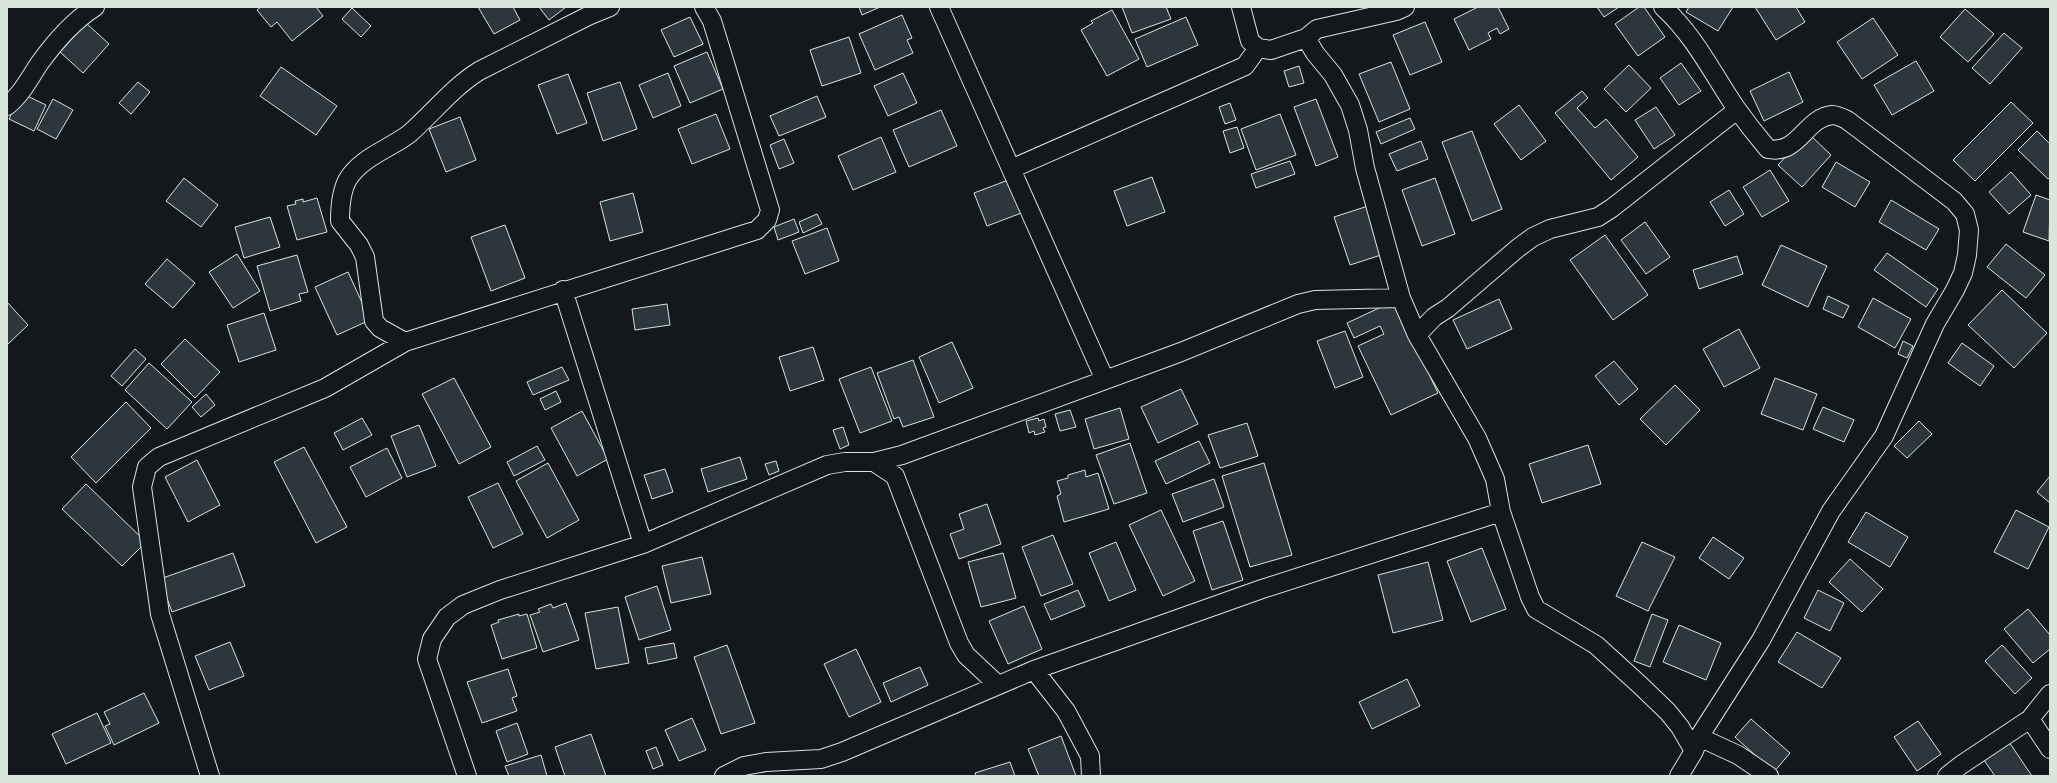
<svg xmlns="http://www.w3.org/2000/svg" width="2057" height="783" font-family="'Golos Text',sans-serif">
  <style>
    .building { fill: #2c363c; stroke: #d8e6dc }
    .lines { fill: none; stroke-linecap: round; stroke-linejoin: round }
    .street-casing { stroke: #d8e6dc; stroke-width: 20 }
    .street { stroke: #14181c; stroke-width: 18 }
  </style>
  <rect width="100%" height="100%" fill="#14181c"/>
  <!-- building -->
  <path class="building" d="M 261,7 L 316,7 L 323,16 L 292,41 L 277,22 L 271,27 L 257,10 Z
    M 478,7 L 513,7 L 520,20 L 494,34 Z
    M 539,7 L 566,7 L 549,20 Z
    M 859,7 L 880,7 L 862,15 Z
    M 1122,7 L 1166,7 L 1171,19 L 1132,33 Z
    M 1478,7 L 1498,7 L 1509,29 L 1500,34 L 1497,28 L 1488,33 L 1491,39 L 1469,50 L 1454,19 Z
    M 1597,7 L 1619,7 L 1604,17 Z
    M 1639,7 L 1644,7 L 1665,37 L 1638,56 L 1615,24 Z
    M 1689,7 L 1733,7 L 1718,31 L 1686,12 Z
    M 1755,7 L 1796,7 L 1805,22 L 1776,40 Z
    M 352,8 L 371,26 L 361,37 L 342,19 Z
    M 1965,9 L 1994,34 L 1968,62 L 1940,37 Z
    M 1112,10 L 1139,59 L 1107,76 L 1081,30 L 1093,23 L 1091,21 Z
    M 902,15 L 912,38 L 907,40 L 913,53 L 875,70 L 859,34 Z
    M 690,17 L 703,44 L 674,57 L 661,30 Z
    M 1186,17 L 1198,45 L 1147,67 L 1135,39 Z
    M 1873,18 L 1898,55 L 1862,79 L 1837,42 Z
    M 1425,22 L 1442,62 L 1410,75 L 1393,35 Z
    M 86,23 L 109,44 L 83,73 L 60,52 Z
    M 2004,33 L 2022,48 L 1990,84 L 1972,68 Z
    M 849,37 L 861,73 L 822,86 L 810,50 Z
    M 707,52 L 723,89 L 690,103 L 674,66 Z
    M 1916,61 L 1934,91 L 1892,115 L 1874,85 Z
    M 1391,62 L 1410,109 L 1379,122 L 1359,74 Z
    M 1681,63 L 1701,91 L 1679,105 L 1660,78 Z
    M 1629,65 L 1651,88 L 1626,112 L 1604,89 Z
    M 1299,66 L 1304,83 L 1289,87 L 1284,71 Z
    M 281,67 L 337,106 L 316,135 L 260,96 Z
    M 1789,72 L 1803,102 L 1764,121 L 1750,91 Z
    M 668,73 L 681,106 L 653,118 L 639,85 Z
    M 903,73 L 917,103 L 888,116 L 874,86 Z
    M 568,74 L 587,123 L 557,134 L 538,85 Z
    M 138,82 L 150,92 L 131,114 L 119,103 Z
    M 620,82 L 637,129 L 603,141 L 587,93 Z
    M 1582,91 L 1588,98 L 1577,108 L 1595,128 L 1606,119 L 1638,157 L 1611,180 L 1555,113 Z
    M 21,93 L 46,105 L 34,131 L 9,119 Z
    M 817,96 L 826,117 L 779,136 L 770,116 Z
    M 53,99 L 73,110 L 56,139 L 37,129 Z
    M 1316,99 L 1338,157 L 1316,166 L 1294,107 Z
    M 2011,102 L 2033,123 L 1975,181 L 1953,160 Z
    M 1230,103 L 1236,120 L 1225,124 L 1219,107 Z
    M 1519,105 L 1546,141 L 1521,160 L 1494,124 Z
    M 1656,107 L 1675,135 L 1654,149 L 1635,120 Z
    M 941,110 L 957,146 L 909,167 L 893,130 Z
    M 716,114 L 730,149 L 692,164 L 678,129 Z
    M 1280,114 L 1296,155 L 1256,170 L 1241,129 Z
    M 460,117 L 476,160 L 446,172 L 429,129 Z
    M 1410,118 L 1415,129 L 1381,144 L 1376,132 Z
    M 1237,127 L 1244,148 L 1230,153 L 1223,131 Z
    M 1472,131 L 1502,209 L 1472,221 L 1442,142 Z
    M 2037,131 L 2050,144 L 2050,177 L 2048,179 L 2018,150 Z
    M 1808,133 L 1831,155 L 1802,187 L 1778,165 Z
    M 881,137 L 896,172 L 853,190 L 838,156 Z
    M 784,139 L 794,163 L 779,169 L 770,145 Z
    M 1421,141 L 1428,159 L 1397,171 L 1389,154 Z
    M 1290,161 L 1295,174 L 1256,188 L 1251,174 Z
    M 1836,162 L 1870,182 L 1855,207 L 1822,187 Z
    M 1770,170 L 1789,201 L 1762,217 L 1743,187 Z
    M 2011,172 L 2031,195 L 2009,214 L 1989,192 Z
    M 1152,177 L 1165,212 L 1127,226 L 1114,191 Z
    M 184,178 L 218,205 L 201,227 L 166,201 Z
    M 1435,178 L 1455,234 L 1422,246 L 1402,190 Z
    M 1011,179 L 1024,212 L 987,226 L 974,193 Z
    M 1729,190 L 1744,214 L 1725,226 L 1710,202 Z
    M 633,193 L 643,232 L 610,241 L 600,202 Z
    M 2036,195 L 2050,200 L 2049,241 L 2023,232 Z
    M 317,198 L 327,232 L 297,240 L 287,206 L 296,204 L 295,201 L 303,199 L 303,202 Z
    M 1891,200 L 1939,229 L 1926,250 L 1879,222 Z
    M 1368,206 L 1384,254 L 1350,265 L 1334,217 Z
    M 817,214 L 822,224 L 803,233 L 799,222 Z
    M 270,217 L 280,247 L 244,258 L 235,227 Z
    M 794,219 L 799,232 L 778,240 L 774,227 Z
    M 1645,222 L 1670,257 L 1646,274 L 1621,240 Z
    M 505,225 L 525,278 L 491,291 L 471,237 Z
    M 827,228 L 839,261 L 805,274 L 792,241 Z
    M 1605,235 L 1648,295 L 1613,320 L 1570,260 Z
    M 2006,244 L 2045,275 L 2026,298 L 1987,267 Z
    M 1781,245 L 1827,266 L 1808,307 L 1762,285 Z
    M 1887,253 L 1938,289 L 1926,307 L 1874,270 Z
    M 237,254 L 260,291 L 233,308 L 209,272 Z
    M 297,255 L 308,292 L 299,294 L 301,301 L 270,311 L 257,266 Z
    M 1737,256 L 1743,274 L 1699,289 L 1693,270 Z
    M 167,259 L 195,283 L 173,308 L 145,284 Z
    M 348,272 L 370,320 L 337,335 L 315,287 Z
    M 2002,290 L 2047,333 L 2014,368 L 1968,325 Z
    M 1828,296 L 1849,306 L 1843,318 L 1823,309 Z
    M 1873,298 L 1911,319 L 1895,348 L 1858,327 Z
    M 1499,299 L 1512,329 L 1467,349 L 1453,320 Z
    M 1394,301 L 1438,393 L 1391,415 L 1358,346 L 1384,334 L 1380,326 L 1354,338 L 1347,323 Z
    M 7,302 L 28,325 L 7,345 Z
    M 667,304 L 670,325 L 635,330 L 632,309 Z
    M 264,313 L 276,350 L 239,362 L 227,325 Z
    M 1739,329 L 1760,368 L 1724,387 L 1703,349 Z
    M 1345,331 L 1363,377 L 1335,388 L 1317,341 Z
    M 185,339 L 220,372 L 195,398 L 161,364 Z
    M 1903,341 L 1913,346 L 1907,358 L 1898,354 Z
    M 952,342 L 973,388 L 939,403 L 919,357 Z
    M 1962,343 L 1994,366 L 1980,386 L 1948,363 Z
    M 813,347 L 824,380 L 790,391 L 779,357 Z
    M 135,349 L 146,359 L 122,386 L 111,376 Z
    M 913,360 L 934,417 L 903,427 L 899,417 L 894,419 L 877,373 Z
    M 1614,361 L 1638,389 L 1619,405 L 1595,376 Z
    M 149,363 L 192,402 L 167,429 L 125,390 Z
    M 562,367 L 569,380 L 533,395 L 527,382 Z
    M 871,367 L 892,421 L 860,433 L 839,379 Z
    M 454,378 L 491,447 L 459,464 L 422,394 Z
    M 1775,378 L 1817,394 L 1803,430 L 1761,414 Z
    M 1675,385 L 1700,410 L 1666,445 L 1640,419 Z
    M 1181,389 L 1198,424 L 1158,443 L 1141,407 Z
    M 556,391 L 561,402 L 545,410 L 540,399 Z
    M 206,394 L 215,405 L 201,417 L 192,407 Z
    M 126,402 L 151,428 L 96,483 L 71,457 Z
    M 1823,407 L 1854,420 L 1844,442 L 1813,429 Z
    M 1120,408 L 1129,439 L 1094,449 L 1085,419 Z
    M 1070,410 L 1076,427 L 1060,431 L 1055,414 Z
    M 582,411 L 608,459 L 577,476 L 551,428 Z
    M 362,418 L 372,435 L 343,450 L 334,433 Z
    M 1038,418 L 1039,421 L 1044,419 L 1046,427 L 1043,428 L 1045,432 L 1035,435 L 1034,431 L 1029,433 L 1026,421 Z
    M 1919,421 L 1932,434 L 1907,458 L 1894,446 Z
    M 1247,423 L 1258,456 L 1220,468 L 1208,435 Z
    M 419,425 L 436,466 L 407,477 L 391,436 Z
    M 843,427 L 849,445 L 840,449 L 833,430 Z
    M 1199,441 L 1210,463 L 1166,484 L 1155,461 Z
    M 1130,443 L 1147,493 L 1114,504 L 1096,455 Z
    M 1588,445 L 1601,484 L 1542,503 L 1529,464 Z
    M 537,446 L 545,460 L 514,476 L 507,462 Z
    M 304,447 L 347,527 L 316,543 L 274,462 Z
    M 387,448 L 402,478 L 366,497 L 350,467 Z
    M 740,457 L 747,479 L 708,492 L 701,469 Z
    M 197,460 L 220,505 L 188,522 L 165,477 Z
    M 776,461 L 779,471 L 769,475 L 765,464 Z
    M 548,463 L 579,520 L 547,538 L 516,481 Z
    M 1264,463 L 1292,555 L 1250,567 L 1222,476 Z
    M 665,469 L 673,492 L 652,499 L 644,475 Z
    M 1085,470 L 1086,477 L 1098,473 L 1109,509 L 1064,522 L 1057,496 L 1061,494 L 1057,481 L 1068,478 L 1068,475 Z
    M 2050,476 L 2050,503 L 2037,492 Z
    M 1214,479 L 1224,507 L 1183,522 L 1172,494 Z
    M 498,483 L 523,534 L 493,548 L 468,497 Z
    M 86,484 L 146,542 L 122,566 L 62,509 Z
    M 987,504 L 1001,544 L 959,559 L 950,534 L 964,529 L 959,514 Z
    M 1161,510 L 1195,581 L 1163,596 L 1129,525 Z
    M 2016,510 L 2049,527 L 2028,569 L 1994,552 Z
    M 1866,512 L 1908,537 L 1890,567 L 1848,542 Z
    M 1223,521 L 1243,580 L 1212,590 L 1193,531 Z
    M 1053,535 L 1073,584 L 1041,596 L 1022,547 Z
    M 1713,537 L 1744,558 L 1729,579 L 1699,558 Z
    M 1116,542 L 1136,590 L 1109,601 L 1089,553 Z
    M 1642,542 L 1675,557 L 1648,611 L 1616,596 Z
    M 1482,548 L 1506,609 L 1471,622 L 1447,561 Z
    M 233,553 L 245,586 L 172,612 L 160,579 Z
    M 1003,553 L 1016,598 L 981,607 L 968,562 Z
    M 702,557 L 711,594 L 671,603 L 662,566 Z
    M 1850,559 L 1883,589 L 1862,612 L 1829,582 Z
    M 1428,562 L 1443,620 L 1393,633 L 1378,575 Z
    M 657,586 L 671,630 L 639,640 L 625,597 Z
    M 1078,590 L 1085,606 L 1051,620 L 1044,604 Z
    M 1818,590 L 1844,603 L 1830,631 L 1804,618 Z
    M 566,603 L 579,640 L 543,652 L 530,615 L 540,612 L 538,609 L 551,604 L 553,608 Z
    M 1024,606 L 1042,649 L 1008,664 L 989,621 Z
    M 618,607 L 629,663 L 596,669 L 585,613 Z
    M 2028,609 L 2050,635 L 2050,649 L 2033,663 L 2004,629 Z
    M 519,614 L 519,616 L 527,614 L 537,648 L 502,659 L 491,625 L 499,622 L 498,620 Z
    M 1652,614 L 1668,620 L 1650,667 L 1634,661 Z
    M 1679,625 L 1721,643 L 1706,680 L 1663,662 Z
    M 1797,632 L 1841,658 L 1822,688 L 1778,662 Z
    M 230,642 L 244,676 L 209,690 L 195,656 Z
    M 674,643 L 677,658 L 648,664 L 645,648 Z
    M 727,645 L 755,723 L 721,734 L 694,657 Z
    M 2002,645 L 2032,678 L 2015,694 L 1985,661 Z
    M 856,649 L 881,702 L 849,717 L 824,664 Z
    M 920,667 L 928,685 L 891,702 L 883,683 Z
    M 508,669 L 517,696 L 512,698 L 517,711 L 482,723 L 467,682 Z
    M 1407,679 L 1420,706 L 1372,729 L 1359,702 Z
    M 144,693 L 159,723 L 114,745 L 105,726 L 110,724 L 104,712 Z
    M 97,713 L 111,743 L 66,764 L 52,734 Z
    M 692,718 L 706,750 L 679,761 L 665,730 Z
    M 1751,719 L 1790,753 L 1774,772 L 1735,737 Z
    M 1918,721 L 1941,754 L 1917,771 L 1894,737 Z
    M 517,723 L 528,754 L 507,762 L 496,731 Z
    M 591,734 L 606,776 L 565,776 L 555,747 Z
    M 1061,736 L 1076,776 L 1039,776 L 1028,749 Z
    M 2007,739 L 2032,776 L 1995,776 L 1981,756 Z
    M 656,747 L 663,765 L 653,769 L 646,751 Z
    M 541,755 L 547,776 L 509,776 L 505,766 Z
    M 1010,762 L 1015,776 L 976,776 L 975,773 Z"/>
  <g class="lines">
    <defs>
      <path id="street" d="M 939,7 L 1105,380
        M 1241,7 L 1250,41 L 1258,48 L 1271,50 L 1306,38 L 1317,29 L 1396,11 L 1405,7
        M 1663,7 C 1694,35 1713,74 1736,108 C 1746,122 1757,136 1768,149 C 1799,155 1805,118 1832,115 C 1837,115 1843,118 1847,120 L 1954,201 L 1965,214 L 1969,230 L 1967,255 L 1963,273 L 1955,290 L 1935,324 L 1884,436 L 1831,511 L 1761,640 L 1699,737 L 1694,751 L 1679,776
        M 1306,38 L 1315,53 L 1333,75 L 1350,105 L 1358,130 L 1365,168 L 1401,298 L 1417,335 L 1477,438 L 1495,479 L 1501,512 L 1530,597 L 1536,609 L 1596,645 L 1640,685 L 1668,712 L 1680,727 L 1694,751
        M 7,106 C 21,95 29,79 39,64 C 54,43 73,21 95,7
        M 1011,169 L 1245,66 L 1258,48
        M 563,290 L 643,544
        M 1417,335 L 1434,317 L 1448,308 L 1518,248 L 1533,237 L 1550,229 L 1598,217 L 1612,208 L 1737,110
        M 405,342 L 380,328 L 374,321 L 365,257 L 359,245 L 340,221 C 340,208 341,191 348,179 C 362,157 389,149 409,134 C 433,113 452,88 479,71 L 588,16 L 610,7
        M 874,462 L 895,476 L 959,643 L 966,655 L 998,685
        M 1034,670 L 1066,711 L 1090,756 L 1091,776
        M 2050,694 L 2030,719 L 2050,749
        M 1699,737 L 1738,755 L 1769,776
        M 210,776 L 160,614 L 142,487 L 147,467 L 159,457 L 325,388 L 405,342 L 757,230 L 767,220 L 770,210 L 712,21 L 704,7
        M 467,776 L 427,659 L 432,639 L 447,617 L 463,605 L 500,590 L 643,544 L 827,465 L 845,462 L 874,462 L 902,455 L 1181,352 L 1298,304 L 1315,300 L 1401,298
        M 724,776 L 744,766 L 766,762 L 821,759 L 842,752 L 1034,670 L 1262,589 L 1501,512
        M 1947,776 L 1961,765 L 2030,719"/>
    </defs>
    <!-- street casing -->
    <use href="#street" class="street-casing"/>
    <!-- street -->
    <use href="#street" class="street"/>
  </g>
  <!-- border -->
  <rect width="2057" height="783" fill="none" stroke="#d8e6dc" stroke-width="16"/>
</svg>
